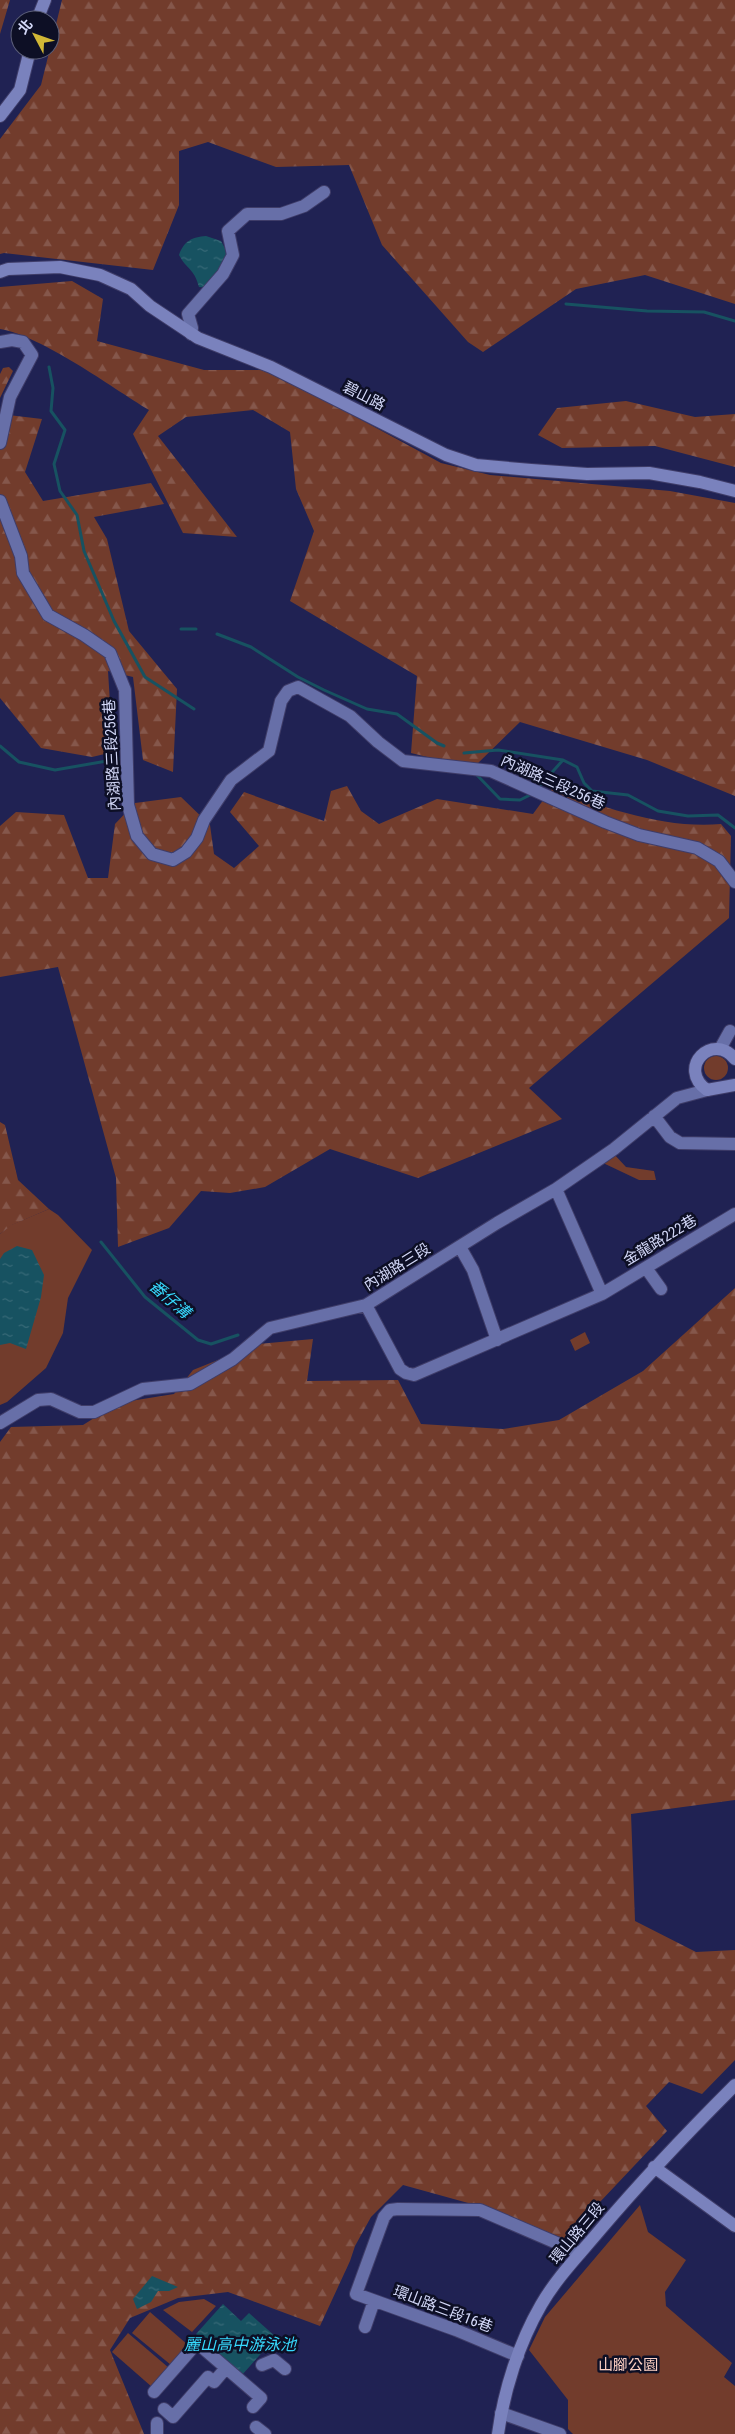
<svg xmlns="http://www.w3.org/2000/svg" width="735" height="2434" font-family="'Roboto Condensed','Noto Sans TC',sans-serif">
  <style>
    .green { fill: #723c2c }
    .forest { fill: url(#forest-firs) }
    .water { fill: url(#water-ripples) }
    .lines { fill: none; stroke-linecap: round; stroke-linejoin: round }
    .stream { stroke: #175261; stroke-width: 3 }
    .street-casing { stroke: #3f3d69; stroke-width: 14 }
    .secondary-casing { stroke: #3f3d69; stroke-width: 14 }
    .street { stroke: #676fa8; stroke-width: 12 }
    .secondary { stroke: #7a82bd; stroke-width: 12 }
    .labels { text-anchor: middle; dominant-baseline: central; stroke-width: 5; stroke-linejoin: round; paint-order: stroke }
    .street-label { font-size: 15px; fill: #d3d8f8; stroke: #0d0f25 }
    .park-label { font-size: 15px; fill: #fdd0c3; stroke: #0d0f25 }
    .water-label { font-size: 16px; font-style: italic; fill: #37d9fd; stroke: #0d0f25 }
  </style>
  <defs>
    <pattern id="forest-firs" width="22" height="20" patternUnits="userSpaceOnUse" patternTransform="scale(1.25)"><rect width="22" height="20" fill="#723c2c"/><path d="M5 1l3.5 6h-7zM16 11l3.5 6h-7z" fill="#85574b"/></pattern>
    <pattern id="water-ripples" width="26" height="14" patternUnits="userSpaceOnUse" patternTransform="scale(1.25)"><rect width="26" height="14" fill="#175261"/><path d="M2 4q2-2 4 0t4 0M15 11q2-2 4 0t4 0" fill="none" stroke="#386a78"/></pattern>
  </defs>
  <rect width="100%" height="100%" fill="#202253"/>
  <!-- green -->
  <path class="green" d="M704 1068a12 12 0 1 1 24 0a12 12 0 1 1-24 0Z
    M 613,1153 L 626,1167 L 654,1171 L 656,1180 L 639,1180 L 601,1162 Z
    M 49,1209 L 58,1215 L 92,1250 L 68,1298 L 63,1333 L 46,1368 L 7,1402 L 0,1405 L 0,1234 L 11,1225 Z
    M 585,1332 L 590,1343 L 575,1351 L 570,1340 Z
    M 640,2205 L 648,2232 L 686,2260 L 665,2292 L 666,2306 L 732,2363 L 724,2377 L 735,2386 L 735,2434 L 573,2434 L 568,2429 L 568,2400 L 529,2350 L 545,2317 Z
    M 204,2299 L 216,2306 L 192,2332 L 163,2310 L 179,2302 Z
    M 150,2312 L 188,2345 L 171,2365 L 132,2333 Z
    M 128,2333 L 169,2368 L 152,2387 L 112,2352 Z"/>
  <!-- forest -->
  <path class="forest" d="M 0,0 L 10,0 L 0,34 Z
    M 62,0 L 735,0 L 735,304 L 645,275 L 576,289 L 483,352 L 468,342 L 382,245 L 349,165 L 276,167 L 208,142 L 179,151 L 179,205 L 153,270 L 4,253 L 0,254 L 0,139 L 41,85 Z
    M 72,281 L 103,299 L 97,341 L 204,370 L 269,370 L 441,463 L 490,475 L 670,491 L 735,503 L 735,796 L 647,760 L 520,722 L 473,768 L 411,753 L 417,676 L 290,601 L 314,531 L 296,489 L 290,432 L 253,410 L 186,417 L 158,436 L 237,537 L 183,533 L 133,434 L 149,410 C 111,387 42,336 0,329 L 0,287 Z
    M 9,367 L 13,371 L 0,398 L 0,374 L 3,368 Z
    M 626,401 L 695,417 L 735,414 L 735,467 L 655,446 L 562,448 L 538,435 L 557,408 Z
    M 0,414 L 42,419 L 25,472 L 43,501 L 151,483 L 164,504 L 94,517 L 107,539 L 129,631 L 177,689 L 173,772 L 143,760 L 133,677 L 108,671 L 113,752 L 92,757 L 41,748 L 0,698 Z
    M 347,786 L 361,811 L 379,824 L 437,799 L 533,814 L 552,788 C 605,808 664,829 721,824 L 731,836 L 729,918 L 529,1088 L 562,1119 L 418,1178 L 330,1149 L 265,1187 L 230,1193 L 201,1191 L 169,1228 L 118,1247 L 116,1178 L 58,967 L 0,977 L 0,826 L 16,812 L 64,815 L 88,878 L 108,878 L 115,824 L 135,803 L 181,797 L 210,825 L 214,854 L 234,868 L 259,846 L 230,812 L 244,792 L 324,821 L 331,791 Z
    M 0,1122 L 5,1125 L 18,1180 L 49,1209 L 12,1225 L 0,1234 Z
    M 735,1288 L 735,1800 L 631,1814 L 635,1921 L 696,1952 L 735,1950 L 735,2060 L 702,2094 L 669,2082 L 646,2106 L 667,2131 L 565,2239 L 479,2206 L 403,2185 L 371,2217 L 355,2246 L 350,2261 L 320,2326 L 228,2292 L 178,2298 L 130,2318 L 110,2350 L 144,2434 L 0,2434 L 0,1442 L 11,1427 L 83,1425 L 118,1403 L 174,1394 L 193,1370 L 258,1344 L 313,1339 L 307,1381 L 398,1380 L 421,1424 L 503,1429 L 559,1420 L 643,1371 Z"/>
  <!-- water -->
  <path class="water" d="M 206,236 L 221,241 L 228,254 L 211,288 L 199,287 C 194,268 187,270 179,255 C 184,241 192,237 206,236 Z
    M 17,1246 L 32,1250 L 44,1275 L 41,1297 L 26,1349 L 10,1343 L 0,1345 L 0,1259 L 4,1253 Z
    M 152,2276 L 178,2287 L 169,2291 L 158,2291 L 151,2302 L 137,2309 L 133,2299 Z
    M 223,2304 L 241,2321 L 249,2313 L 276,2337 L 242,2375 L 196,2334 Z"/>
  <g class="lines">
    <!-- stream -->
    <path class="stream" d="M 566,304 L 647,311 L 704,312 L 735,321
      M 49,367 L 53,388 L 51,411 L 65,430 L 54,464 L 60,491 L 77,515 L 84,551 L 114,621 L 145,677 L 194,709
      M 181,629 L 196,629
      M 217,634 L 251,647 L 298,677 L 324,690 L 367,709 L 397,714 L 437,743 L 444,746
      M 0,746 L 19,762 L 55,770 L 124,758
      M 464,753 L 498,750 L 563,760 L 577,767 L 584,783 L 592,791 L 628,795 L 658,811 L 688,816 L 718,815 L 735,828
      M 476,774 L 500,799 L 520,800 L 532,794
      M 538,788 L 563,760
      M 101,1242 L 145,1297 L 198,1340 L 211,1344 L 238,1335"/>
    <defs>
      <path id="street" d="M 191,334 L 192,328 L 188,314 L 223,274 L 233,255 L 228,231 L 247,214 L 281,214 L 304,206 L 324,192
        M 0,342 L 12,340 L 23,342 L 32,355 L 10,397 L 0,443
        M 0,501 L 21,556 L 23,573 L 48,615 L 84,635 L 110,653 L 125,690 L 128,805 L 137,836 L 152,854 L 173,860 L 186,852 L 197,838 L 204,820 L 231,780 L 269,751 L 281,701 L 288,691 L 298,687 L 350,716 L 378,742 L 403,761 L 491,771 L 605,822 L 639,835 L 697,848 L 719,861 L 735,882
        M 720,1049 L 730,1031
        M 654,1116 L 670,1137 L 680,1143 L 735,1144
        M 556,1189 L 602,1294
        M 460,1247 L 473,1270 L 497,1340
        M 646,1268 L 661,1289
        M 366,1305 L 400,1369 L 406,1373 L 414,1375 L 602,1294 L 735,1214
        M 0,1423 L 38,1400 L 51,1399 L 80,1412 L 94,1412 L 143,1389 L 190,1384 L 233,1359 L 270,1328 L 366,1305 L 497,1223 L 556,1189 L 614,1149 L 677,1098 L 707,1090
        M 365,2327 L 374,2301
        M 518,2356 L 456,2330 L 356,2294 L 384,2217 L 390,2210 L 398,2209 L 480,2210 L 580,2253
        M 262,2365 L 274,2360 L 285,2369
        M 154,2392 L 197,2343 L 261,2398 L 253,2407
        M 164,2409 L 173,2417 L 208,2377 L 214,2382 L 226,2368
        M 501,2413 L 560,2434
        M 157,2423 L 157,2434
        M 256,2427 L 265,2434"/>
      <path id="secondary" d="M 37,20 L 45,0
        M 0,116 L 20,90 L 30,50
        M 0,272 L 8,269 L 60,267 L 100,275 L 131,289 L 150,306 L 198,338 L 271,367 L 446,455 L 476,465 L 531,470 L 587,474 L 649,473 L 700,482 L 735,491
        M 735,1059 C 713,1031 676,1068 707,1090 L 735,1085
        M 654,2167 L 735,2226
        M 498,2434 C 504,2390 519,2343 541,2305 C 557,2277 580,2254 600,2230 C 643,2179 688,2132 735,2085"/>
    </defs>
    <!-- street casing -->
    <use href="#street" class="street-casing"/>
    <!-- secondary casing -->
    <use href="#secondary" class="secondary-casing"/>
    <!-- street -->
    <use href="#street" class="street"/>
    <!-- secondary -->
    <use href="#secondary" class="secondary"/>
  </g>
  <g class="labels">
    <!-- street labels -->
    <g class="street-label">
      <text transform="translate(364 396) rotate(27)">碧山路</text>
      <text transform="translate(112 755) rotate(-93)">內湖路三段256巷</text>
      <text transform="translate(553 782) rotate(24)">內湖路三段256巷</text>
      <text transform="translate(660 1240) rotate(-31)">金龍路222巷</text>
      <text transform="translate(397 1267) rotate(-32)">內湖路三段</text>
      <text transform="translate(577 2233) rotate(-50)">環山路三段</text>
      <text transform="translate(443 2309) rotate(21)">環山路三段16巷</text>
    </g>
    <!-- park labels -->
    <g class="park-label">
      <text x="628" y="2365">山腳公園</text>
    </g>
    <!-- water labels -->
    <g class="water-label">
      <text transform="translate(170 1299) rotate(41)">番仔溝</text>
      <text x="240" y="2344">麗山高中游泳池</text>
    </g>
  </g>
  <!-- north arrow -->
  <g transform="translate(35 35) rotate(311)"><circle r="24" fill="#0d0f25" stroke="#5c5f79"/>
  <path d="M0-4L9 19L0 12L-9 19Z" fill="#d1b736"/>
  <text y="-8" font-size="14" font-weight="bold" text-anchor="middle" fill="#d3d8f8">北</text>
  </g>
</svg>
